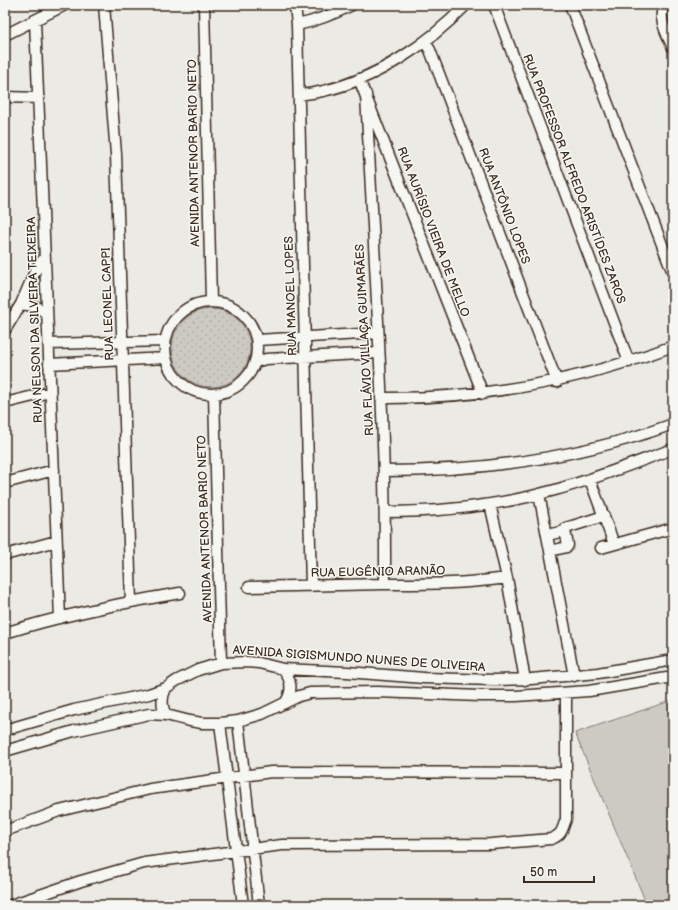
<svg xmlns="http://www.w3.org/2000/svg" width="678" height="910" font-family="'Balsamiq Sans',sans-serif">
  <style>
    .grass { fill: url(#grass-dots); stroke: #847a71 }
    .park { fill: #cdcac4; stroke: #847a71 }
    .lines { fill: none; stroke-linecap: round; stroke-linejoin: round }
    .street-casing { stroke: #3b2a1e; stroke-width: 13 }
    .street { stroke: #f6f6f2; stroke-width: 10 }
    .labels { text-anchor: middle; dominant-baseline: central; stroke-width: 3; stroke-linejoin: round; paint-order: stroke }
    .street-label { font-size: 12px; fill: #3b2a1e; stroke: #f6f6f2 }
  </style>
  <defs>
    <pattern id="grass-dots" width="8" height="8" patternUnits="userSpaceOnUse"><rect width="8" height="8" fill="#cdcac4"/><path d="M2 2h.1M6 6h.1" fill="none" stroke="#b1aea8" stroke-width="1.8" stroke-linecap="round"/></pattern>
  </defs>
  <rect width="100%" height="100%" fill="#ebeae5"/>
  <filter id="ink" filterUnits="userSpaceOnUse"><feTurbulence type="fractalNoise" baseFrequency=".025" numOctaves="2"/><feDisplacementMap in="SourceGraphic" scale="8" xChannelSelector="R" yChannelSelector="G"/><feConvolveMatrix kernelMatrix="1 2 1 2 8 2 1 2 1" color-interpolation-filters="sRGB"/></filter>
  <g filter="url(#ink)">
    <!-- grass -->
    <path class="grass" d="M172 348a39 39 0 1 1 78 0a39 39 0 1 1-78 0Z"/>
    <!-- park -->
    <path class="park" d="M 673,700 L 673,905 L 647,905 L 575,733 Z"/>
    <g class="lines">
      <defs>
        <path id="street" d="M 104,5 L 116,154 L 131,602
          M 204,5 L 211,301
          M 295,5 L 297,25 L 311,586
          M 494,5 L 629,362
          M 570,5 L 673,273
          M 664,5 C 657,18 668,36 673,48
          M 35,21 L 60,618
          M 297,25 C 316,21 334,14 352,5
          M 5,35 L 65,5
          M 425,42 L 430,50 L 557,382
          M 359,79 L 483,394
          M 366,94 C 374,257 386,421 385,584
          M 299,95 C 307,94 315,93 323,91 C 377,79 428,44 466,5
          M 5,97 L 39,98
          M165 348a46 46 0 1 1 92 0a46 46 0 1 1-92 0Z
          M 21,304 L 34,306 L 47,313
          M 5,330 L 21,304 L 36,269 L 45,257
          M 257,340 L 378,333
          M 49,344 L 165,341
          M 255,362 L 266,359 L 379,353
          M 49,364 L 166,358
          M 214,394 L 221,663
          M 381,398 C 483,399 577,382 673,346
          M 5,403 L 50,392
          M 384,471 C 482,471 580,458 673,424
          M 5,483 L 54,470
          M 592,485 L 614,544
          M 539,494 L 574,676
          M 490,504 L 507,578 L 525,680
          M 385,512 C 443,512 499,506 555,490 C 595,479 634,463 673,449
          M 547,535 L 565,531
          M 601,548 L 673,528
          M 550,551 L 567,547 L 568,545 L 565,531 L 566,528 L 604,516
          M 5,555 L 56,541
          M 249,587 C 294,586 339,585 384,584 C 425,584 465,584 507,578
          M 5,633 C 62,615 121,603 180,593
          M 283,669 C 292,680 293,692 285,703
          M 166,688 C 161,698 161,706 166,715
          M 238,721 L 259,905
          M 220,723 L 243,905
          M 5,730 L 74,710 L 149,694 L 166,688 L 176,681 L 198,670 L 221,663 L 247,662 L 259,663 L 283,669 L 347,672 L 424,678 L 495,680 L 531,679 L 598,673 L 673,660
          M 5,751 L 74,731 L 149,714 L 166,715 L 190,721 L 202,723 L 220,723 L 238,721 L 262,714 L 299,696 L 310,693 L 378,692 L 480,696 L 516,696 L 589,691 L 673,677
          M 5,831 L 59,811 L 150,789 L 271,772 L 566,773
          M 11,905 L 81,881 L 144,863 L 282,845 L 491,844 L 551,839 C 562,835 562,830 566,819 L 566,693"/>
      </defs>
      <!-- street casing -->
      <use href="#street" class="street-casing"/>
      <!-- street -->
      <use href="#street" class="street"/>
    </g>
  </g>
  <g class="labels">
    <!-- street labels -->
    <g class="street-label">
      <text transform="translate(194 153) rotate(-91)">AVENIDA ANTENOR BARIO NETO</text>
      <text transform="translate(574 179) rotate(69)">RUA PROFESSOR ALFREDO ARISTÍDES ZAROS</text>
      <text transform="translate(504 206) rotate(69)">RUA ANTÔNIO LOPES</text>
      <text transform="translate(433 232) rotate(69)">RUA AURÍSIO VIEIRA DE MELLO</text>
      <text transform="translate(291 296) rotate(-92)">RUA MANOEL LOPES</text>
      <text transform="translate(108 304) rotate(-92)">RUA LEONEL CAPPI</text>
      <text transform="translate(35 320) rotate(-92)">RUA NELSON DA SILVEIRA TEIXEIRA</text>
      <text transform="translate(365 340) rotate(-93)">RUA FLÁVIO VILLAÇA GUIMARÃES</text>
      <text transform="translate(205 529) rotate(-92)">AVENIDA ANTENOR BARIO NETO</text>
      <text transform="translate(378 572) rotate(-1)">RUA EUGÊNIO ARANÃO</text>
      <text transform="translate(359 659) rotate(4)">AVENIDA SIGISMUNDO NUNES DE OLIVEIRA</text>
    </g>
  </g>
  <!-- margin -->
  <rect width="678" height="910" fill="none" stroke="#f6f6f2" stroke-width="20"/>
  <rect x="10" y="10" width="658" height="890" fill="none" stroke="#3b2a1e" stroke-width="1.5" filter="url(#ink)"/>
  <!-- scale -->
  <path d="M524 876v6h70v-6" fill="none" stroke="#3b2a1e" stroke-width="2"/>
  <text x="530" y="876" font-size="12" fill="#3b2a1e" stroke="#f6f6f2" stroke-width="3" paint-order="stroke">50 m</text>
</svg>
